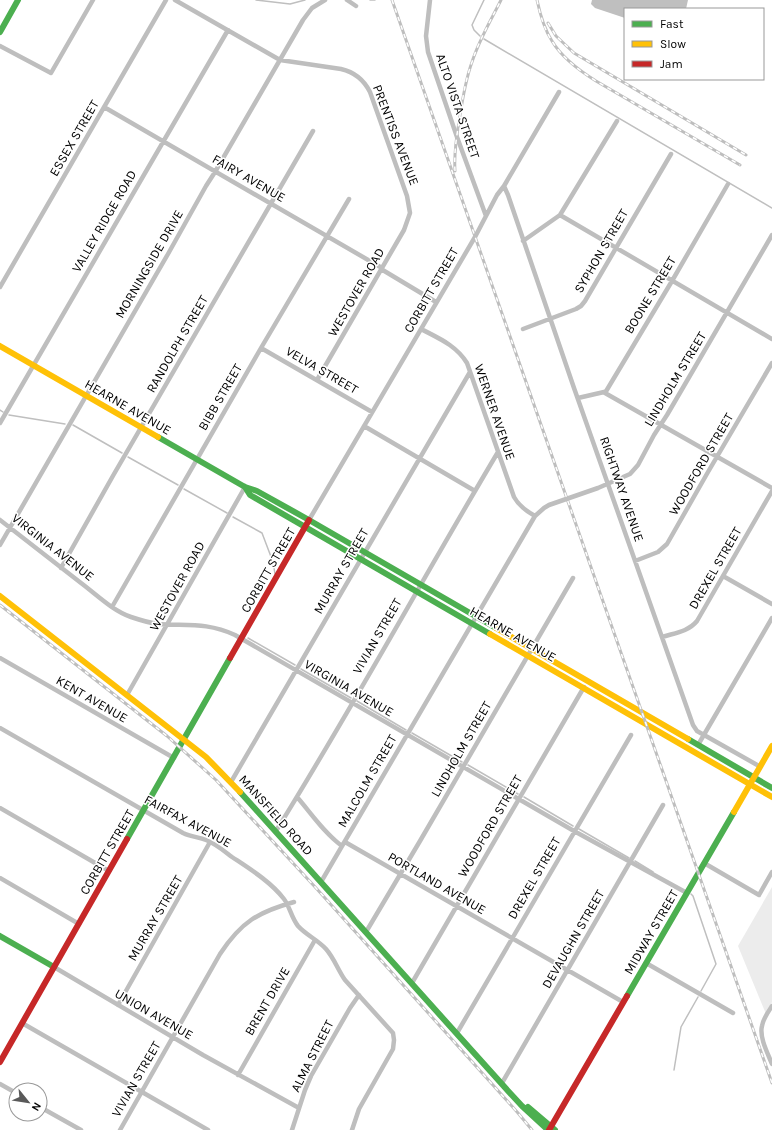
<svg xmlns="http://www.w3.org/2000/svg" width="772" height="1130" font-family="Karla,sans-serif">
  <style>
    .green { fill: #ececec }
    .water { fill: #bfbfbf }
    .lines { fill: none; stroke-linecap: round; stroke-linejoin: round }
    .stream { stroke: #bfbfbf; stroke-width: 1.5 }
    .street { stroke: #bebebe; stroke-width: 4.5 }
    .fast { stroke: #4caf50; stroke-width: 6 }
    .slow { stroke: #ffc107; stroke-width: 6 }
    .jam { stroke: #c62828; stroke-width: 6 }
    .rail-casing { stroke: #bebebe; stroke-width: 3 }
    .rail { stroke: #fff; stroke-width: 1.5; stroke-dasharray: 4.5; stroke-linecap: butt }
    .labels { text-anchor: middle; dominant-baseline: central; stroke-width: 3; stroke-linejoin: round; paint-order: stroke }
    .street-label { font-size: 13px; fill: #000; stroke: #fff }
  </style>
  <rect width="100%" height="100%" fill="#fff"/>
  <!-- green -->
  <path class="green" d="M 772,887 L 772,1002 L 766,1014 L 738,946 Z"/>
  <!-- water -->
  <path class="water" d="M 592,0 L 688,0 L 686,9 L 625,9 L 625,18 L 595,8 L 591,4 Z"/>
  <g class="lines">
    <!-- stream -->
    <path class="stream" d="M 256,0 L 290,4 L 305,0
      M 370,0 L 375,0
      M 480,36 L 474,30 L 472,25 L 484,0
      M 484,39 L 772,208
      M 0,410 L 3,412
      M 9,415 L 65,424
      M 73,425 L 122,453
      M 128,457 L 178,485
      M 184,489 L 227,513
      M 233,517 L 262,533 L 273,562 L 275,574
      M 248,638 L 295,665
      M 301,669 L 351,698
      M 357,701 L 406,730
      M 412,733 L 462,762
      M 468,765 L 518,794
      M 524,797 L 573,826
      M 579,829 L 629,858
      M 635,861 L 653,872
      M 691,894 L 693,896 L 716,964 L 701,991
      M 674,1070 L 681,1027 L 698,997"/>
    <!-- street -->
    <path class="street" d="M 175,0 L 280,60 L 341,69 C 354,72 364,80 370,92 L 407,196 L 410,213 L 404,230 L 317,380
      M 347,0 L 356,6
      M 430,0 L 426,36 L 428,52 L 457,137 L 486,216
      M 0,46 L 51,73 L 93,0
      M 104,107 L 382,268
      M 504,186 L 508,195 L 574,388 L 693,725 L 697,731 L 759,766
      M 560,215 L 772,339
      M 523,241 L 560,215 L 617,121
      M 381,269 L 436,302
      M 0,287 L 166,0
      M 421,329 C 438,338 456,345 467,363 L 514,497 C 519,506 526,511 535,516
      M 523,329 L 576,309 L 581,306 L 585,301 L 671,154
      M 261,348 L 372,412
      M 605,393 L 672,281 L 728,184
      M 605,393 L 772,488
      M 578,398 L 604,392 L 605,393
      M 0,423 L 228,30
      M 364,426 L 475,491
      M 0,520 C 27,541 54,562 81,583 C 97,595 113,611 131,617 C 140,620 149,623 158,624 C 187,626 207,622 235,635 L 574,831 L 687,893
      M 309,520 L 475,237 L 497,195 L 504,186 L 559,92
      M 0,545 L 168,254 L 206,186 L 215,172 L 303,20 L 312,8 L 325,0
      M 635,561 L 658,552 L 667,544 L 708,472 L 772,363
      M 61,568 L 114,474 L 313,131
      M 723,576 L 772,604
      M 112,607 L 261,348 L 349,199
      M 662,637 C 674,633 688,632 697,621 L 772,491
      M 0,658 L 174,758
      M 127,695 L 245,487
      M 0,728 L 183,833 C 191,837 199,837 206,840 C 216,844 224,851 232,857 C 250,869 271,882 284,899 C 290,907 291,917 298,926 C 306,935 318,940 326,949 C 334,958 338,970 345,980 L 393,1033 L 394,1040 L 393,1049 L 359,1109 L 352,1130
      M 698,745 L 772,618
      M 231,782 L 470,372
      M 297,797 C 311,813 324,833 342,846
      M 0,808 L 109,871
      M 276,831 C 353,707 423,578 498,452
      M 345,842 L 623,1002
      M 704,863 L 759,895 L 772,872
      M 0,878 L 79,924
      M 321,882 L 535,516 L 544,508 L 549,505 L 598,488 L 630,474 L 638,465 L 654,435 L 667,415 L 772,235
      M 366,932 L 420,841 L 573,578
      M 646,963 L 733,1013
      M 54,967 L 203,1055 L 299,1108
      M 412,983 L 584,687
      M 118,1005 L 210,842
      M 772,1006 C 768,1012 763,1019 762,1026 C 759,1037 768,1054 772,1064
      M 22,1023 L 208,1130
      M 457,1033 L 631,735
      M 238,1075 L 315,940
      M 502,1083 L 663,805
      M 0,1084 L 16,1093
      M 40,1107 L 81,1130
      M 120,1130 L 220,954 C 241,922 258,912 294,902
      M 292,1130 L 305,1090 L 311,1076 L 350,1008 L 359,995"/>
    <!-- fast -->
    <path class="fast" d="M 0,32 L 18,0
      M 158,437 L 245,487 L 257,491 L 309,520 L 496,628
      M 245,487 L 250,495 L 490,634
      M 688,739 L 772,788
      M 240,792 L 509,1092 L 522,1106 L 548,1130
      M 127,839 L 230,658
      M 0,936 L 54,967
      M 627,996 L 734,812
      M 528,1107 L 555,1130"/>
    <!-- slow -->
    <path class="slow" d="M 0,346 L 158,437
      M 0,596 L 206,757 L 240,792
      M 496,628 L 688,739
      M 490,634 L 772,797
      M 734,812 L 772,746"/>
    <!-- jam -->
    <path class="jam" d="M 230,658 L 309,520
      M 0,1062 L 127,839
      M 549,1130 L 627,996"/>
    <defs>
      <path id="rail" d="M 392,0 L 772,1083
        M 537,0 C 540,14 544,29 552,41 C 562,58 580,71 596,81 L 740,165
        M 548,23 L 556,36 L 574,53 L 746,155
        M 455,171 C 454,155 456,139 459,122 C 462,102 465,81 472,62 C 479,40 491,20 501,0
        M 0,605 L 167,736 L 216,780 L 316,888 L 518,1113 L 532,1130"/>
    </defs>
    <!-- rail casing -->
    <use href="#rail" class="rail-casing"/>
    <!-- rail -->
    <use href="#rail" class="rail"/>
  </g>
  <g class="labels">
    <!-- street labels -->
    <g class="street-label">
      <text transform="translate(458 106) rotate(71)">ALTO VISTA STREET</text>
      <text transform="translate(396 135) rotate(69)">PRENTISS AVENUE</text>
      <text transform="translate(74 138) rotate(-60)">ESSEX STREET</text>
      <text transform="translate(249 178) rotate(30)">FAIRY AVENUE</text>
      <text transform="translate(104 221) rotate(-60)">VALLEY RIDGE ROAD</text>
      <text transform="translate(601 251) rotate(-60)">SYPHON STREET</text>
      <text transform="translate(149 264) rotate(-60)">MORNINGSIDE DRIVE</text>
      <text transform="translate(431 290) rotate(-60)">CORBITT STREET</text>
      <text transform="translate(356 292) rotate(-60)">WESTOVER ROAD</text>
      <text transform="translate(650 295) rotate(-59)">BOONE STREET</text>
      <text transform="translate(177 344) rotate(-60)">RANDOLPH STREET</text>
      <text transform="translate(322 370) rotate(30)">VELVA STREET</text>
      <text transform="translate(675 379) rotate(-59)">LINDHOLM STREET</text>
      <text transform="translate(220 397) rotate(-60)">BIBB STREET</text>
      <text transform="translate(128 407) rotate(30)">HEARNE AVENUE</text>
      <text transform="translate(495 412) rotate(71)">WERNER AVENUE</text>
      <text transform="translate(701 464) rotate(-60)">WOODFORD STREET</text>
      <text transform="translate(622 489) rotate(71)">RIGHTWAY AVENUE</text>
      <text transform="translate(53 547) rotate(38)">VIRGINIA AVENUE</text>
      <text transform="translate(715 568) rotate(-60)">DREXEL STREET</text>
      <text transform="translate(268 570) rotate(-60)">CORBITT STREET</text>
      <text transform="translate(341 571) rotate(-60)">MURRAY STREET</text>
      <text transform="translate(177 586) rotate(-61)">WESTOVER ROAD</text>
      <text transform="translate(513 634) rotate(30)">HEARNE AVENUE</text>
      <text transform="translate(377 636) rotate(-60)">VIVIAN STREET</text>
      <text transform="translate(349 688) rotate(30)">VIRGINIA AVENUE</text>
      <text transform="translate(92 699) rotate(30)">KENT AVENUE</text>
      <text transform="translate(461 749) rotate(-60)">LINDHOLM STREET</text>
      <text transform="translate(367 781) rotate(-60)">MALCOLM STREET</text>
      <text transform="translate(276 815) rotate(48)">MANSFIELD ROAD</text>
      <text transform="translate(188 821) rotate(28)">FAIRFAX AVENUE</text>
      <text transform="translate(490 826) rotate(-60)">WOODFORD STREET</text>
      <text transform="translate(107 852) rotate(-60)">CORBITT STREET</text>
      <text transform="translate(534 878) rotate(-60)">DREXEL STREET</text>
      <text transform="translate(437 883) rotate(30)">PORTLAND AVENUE</text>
      <text transform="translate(155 918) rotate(-60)">MURRAY STREET</text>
      <text transform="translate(651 932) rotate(-60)">MIDWAY STREET</text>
      <text transform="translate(573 939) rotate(-60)">DEVAUGHN STREET</text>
      <text transform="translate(267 1001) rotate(-60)">BRENT DRIVE</text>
      <text transform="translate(154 1014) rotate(30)">UNION AVENUE</text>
      <text transform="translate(312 1056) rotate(-63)">ALMA STREET</text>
      <text transform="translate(136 1079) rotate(-60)">VIVIAN STREET</text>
    </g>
  </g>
  <!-- legend -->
  <rect x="624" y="8" width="140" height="72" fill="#ffffff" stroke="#999999"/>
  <rect x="632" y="21" width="20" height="6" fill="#4caf50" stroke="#999999"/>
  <text x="660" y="28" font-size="12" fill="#000000">Fast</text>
  <rect x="632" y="41" width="20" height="6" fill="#ffc107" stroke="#999999"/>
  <text x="660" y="48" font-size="12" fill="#000000">Slow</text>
  <rect x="632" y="61" width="20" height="6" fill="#c62828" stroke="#999999"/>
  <text x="660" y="68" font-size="12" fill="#000000">Jam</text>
  <!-- north arrow -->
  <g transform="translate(28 1102) rotate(120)"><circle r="19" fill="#ffffff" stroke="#999999"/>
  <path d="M0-3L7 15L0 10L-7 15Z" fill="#595959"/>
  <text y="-6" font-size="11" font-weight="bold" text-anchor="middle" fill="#000000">N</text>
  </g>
</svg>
